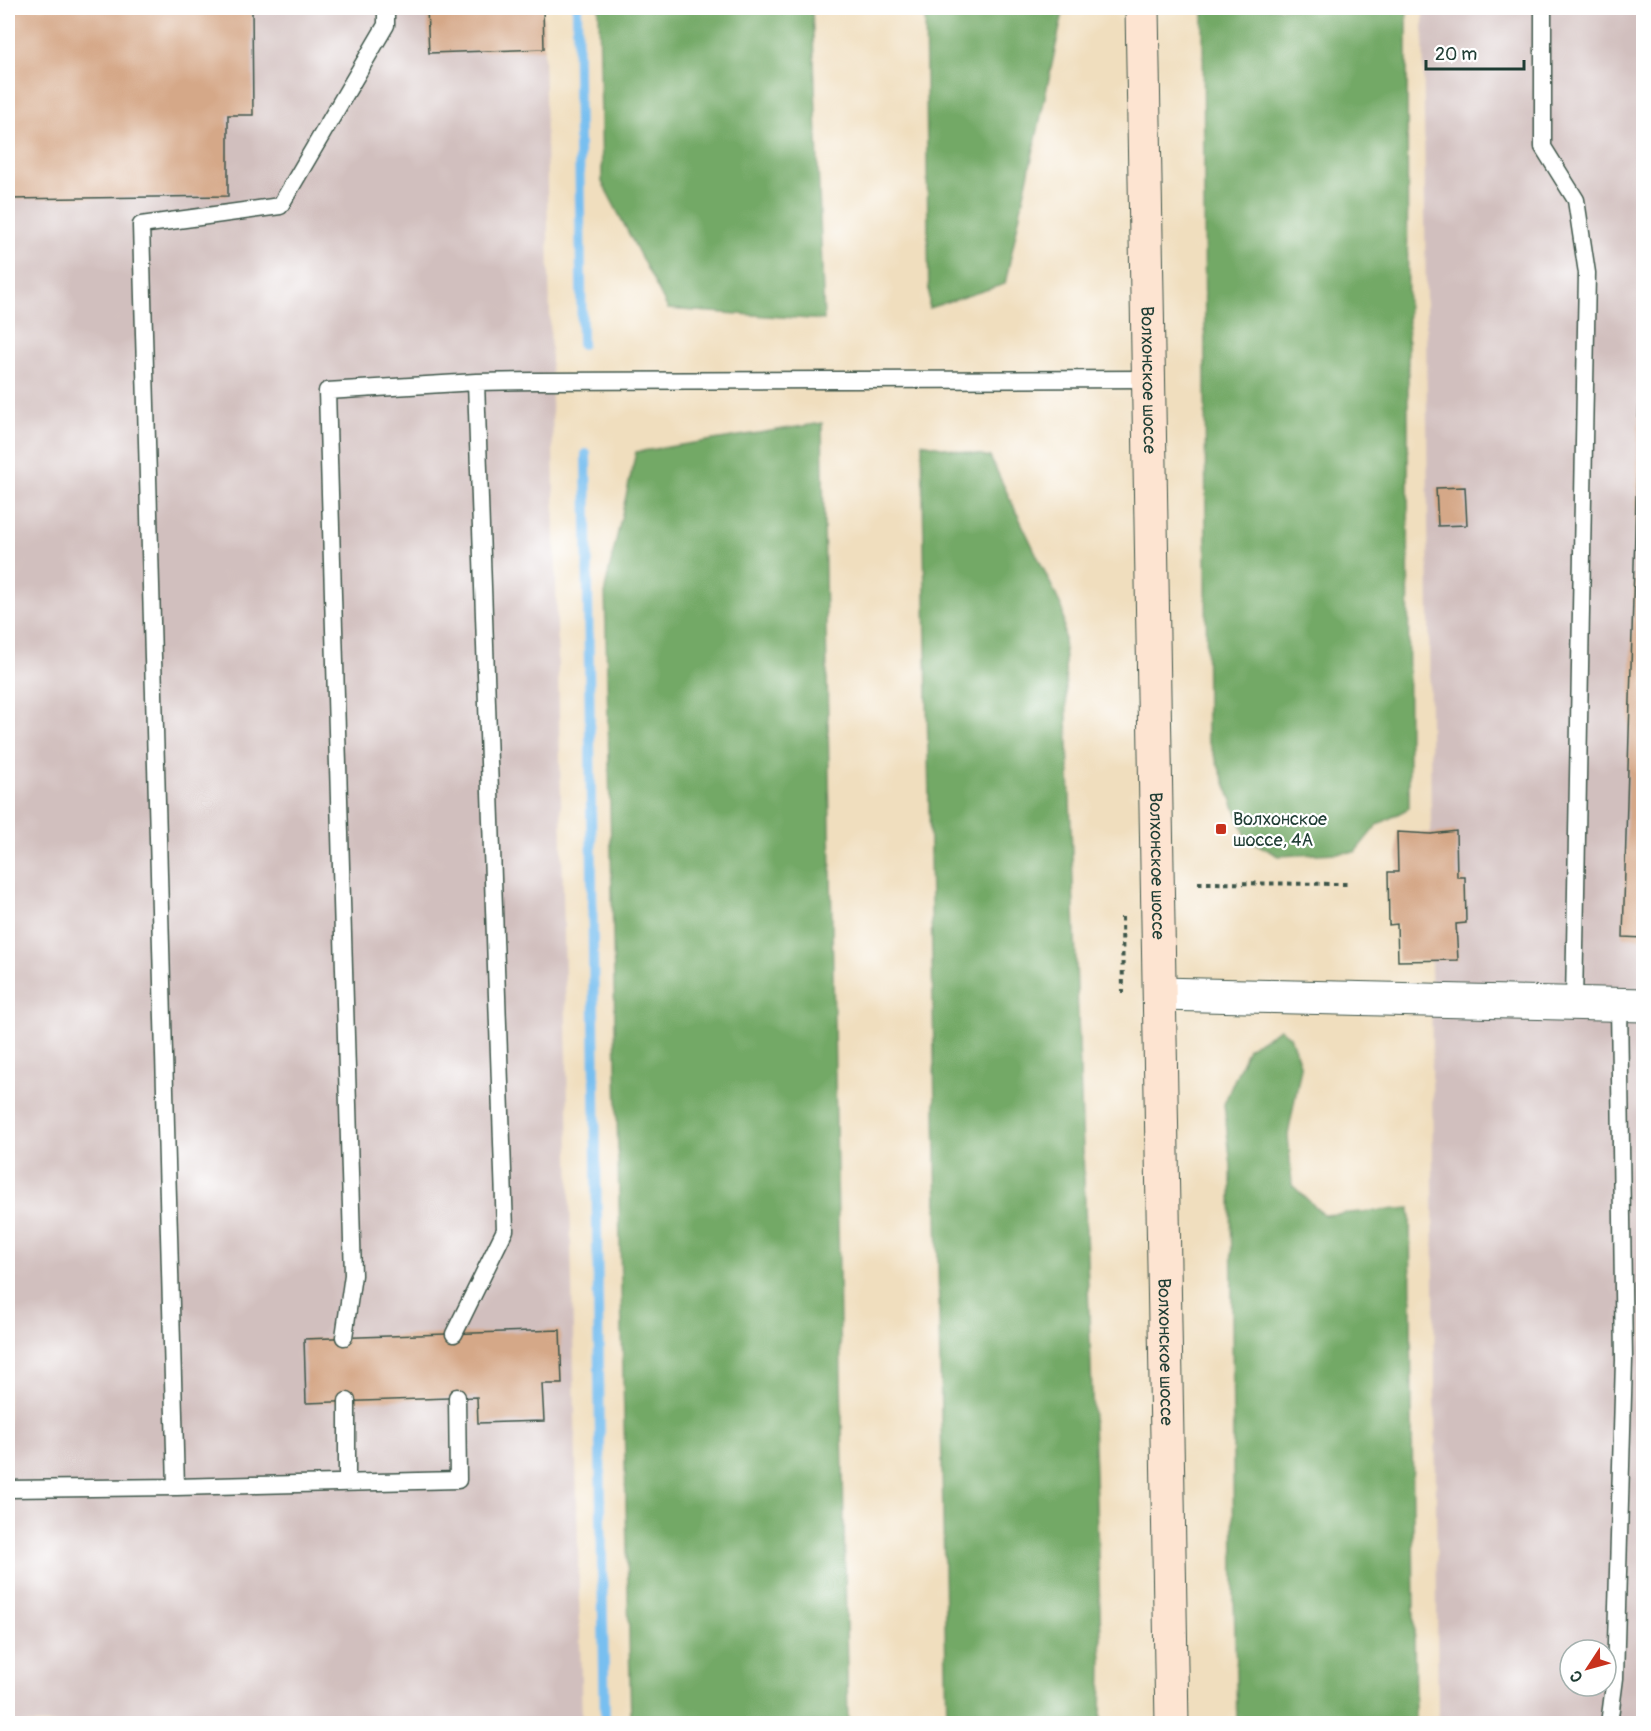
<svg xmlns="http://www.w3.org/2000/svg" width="1651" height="1731" font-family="Pangolin,sans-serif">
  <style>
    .industrial { fill: #d1bfbe; fill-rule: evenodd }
    .forest { fill: #73a966; stroke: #49734d; stroke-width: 1.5 }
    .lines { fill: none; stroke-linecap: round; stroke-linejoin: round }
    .stream { stroke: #78bff0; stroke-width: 10 }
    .building { fill: #d5a888 }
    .service-casing { stroke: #3e5549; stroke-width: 19 }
    .minor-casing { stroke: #3e5549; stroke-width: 35 }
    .secondary-casing { stroke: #3e5549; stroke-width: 35 }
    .path { stroke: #3e5549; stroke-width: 4; stroke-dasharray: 4.5 4.5; stroke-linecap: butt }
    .service { stroke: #fff; stroke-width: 16 }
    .minor { stroke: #fff; stroke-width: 33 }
    .secondary { stroke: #fde4d1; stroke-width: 33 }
    .poi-dot { fill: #c8321e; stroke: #fff; stroke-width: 2 }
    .labels { text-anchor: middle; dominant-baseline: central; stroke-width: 4.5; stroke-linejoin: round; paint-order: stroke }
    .street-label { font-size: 18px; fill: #1f3d34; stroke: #fff }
    .poi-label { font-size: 18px; fill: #1f3d34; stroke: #fff; text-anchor: start }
  </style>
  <rect width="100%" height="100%" fill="#fff"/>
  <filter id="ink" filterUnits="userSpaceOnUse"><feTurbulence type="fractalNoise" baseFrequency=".0167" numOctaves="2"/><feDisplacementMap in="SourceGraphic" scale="12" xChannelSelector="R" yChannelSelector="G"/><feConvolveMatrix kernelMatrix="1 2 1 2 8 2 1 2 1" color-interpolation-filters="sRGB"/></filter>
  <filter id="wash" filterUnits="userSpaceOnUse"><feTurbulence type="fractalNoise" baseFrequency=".008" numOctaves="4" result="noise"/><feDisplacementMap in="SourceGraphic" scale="24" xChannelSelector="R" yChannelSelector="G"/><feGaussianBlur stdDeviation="1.35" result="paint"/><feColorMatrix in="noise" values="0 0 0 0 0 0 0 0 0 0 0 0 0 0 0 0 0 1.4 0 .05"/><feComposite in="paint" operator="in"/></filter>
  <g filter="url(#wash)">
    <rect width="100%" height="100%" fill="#f0debe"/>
    <!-- industrial -->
    <path class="industrial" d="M 8,8 L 543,8 L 582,1723 L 8,1724 Z
      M 1423,8 L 1643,8 L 1643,1723 L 1438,1723 L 1431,961 L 1398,961 L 1397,925 L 1389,925 L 1388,872 L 1398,871 L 1397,832 L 1431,833 ZM 1570,1650 L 1606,1650 L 1606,1686 L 1570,1686 Z"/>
    <!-- forest -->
    <path class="forest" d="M 599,8 L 812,8 L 824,320 L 668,309 L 602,182 Z
      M 925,8 L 1064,8 L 1005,284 L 929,308 Z
      M 1203,8 L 1407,8 L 1409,808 L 1377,825 L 1355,852 L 1279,856 L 1247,839 L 1207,737 Z
      M 822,423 L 848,1723 L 631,1723 L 605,589 L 636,452 Z
      M 922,443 L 990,457 L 1063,610 L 1102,1664 L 1101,1723 L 947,1723 Z
      M 1280,1029 L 1290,1036 L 1301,1067 L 1288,1135 L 1292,1185 L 1324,1215 L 1410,1208 L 1415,1723 L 1237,1723 L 1234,1594 L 1231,1166 L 1224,1104 L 1248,1048 Z"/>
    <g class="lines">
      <!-- stream -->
      <path class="stream" d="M 577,8 L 582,344
        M 586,454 L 601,1512 L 605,1724"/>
    </g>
    <g id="blocks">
      <!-- building -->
      <path class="building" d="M 8,8 L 252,8 L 253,115 L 228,115 L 228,196 L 8,199 Z
        M 427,8 L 543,8 L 544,49 L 429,53 Z
        M 1642,295 L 1644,295 L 1644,938 L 1623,937 Z
        M 1465,487 L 1467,525 L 1438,526 L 1436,488 Z
        M 1456,831 L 1457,877 L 1465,877 L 1466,923 L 1456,924 L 1458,960 L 1398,961 L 1397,924 L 1389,925 L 1388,872 L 1398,872 L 1397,832 L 1431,834 Z
        M 560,1330 L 562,1384 L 542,1384 L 544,1421 L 478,1423 L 477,1397 L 306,1403 L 304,1339 Z"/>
    </g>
  </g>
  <g filter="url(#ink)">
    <use href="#blocks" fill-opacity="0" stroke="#3e5549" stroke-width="1.5"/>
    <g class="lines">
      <defs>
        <path id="service" d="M 1543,8 L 1543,147 L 1576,200 L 1587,273 L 1574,1004
          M 454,1334 L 505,1230 L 476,382
          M 344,1337 L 353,1275 L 327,391 L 476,382 L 535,381 L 1149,379
          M 347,1482 L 347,1401
          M 176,1487 L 458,1480 L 457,1397
          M 8,1489 L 176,1487 L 141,225 L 280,206 L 386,25 L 386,8
          M 1609,1724 L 1615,1678 L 1624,1360 L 1619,1005"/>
        <path id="minor" d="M 1160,994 L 1644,1005"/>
        <g id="secondary">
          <path id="s1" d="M 1142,8 L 1172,1724"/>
        </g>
      </defs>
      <!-- service casing -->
      <use href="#service" class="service-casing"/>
      <!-- minor casing -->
      <use href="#minor" class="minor-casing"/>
      <!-- secondary casing -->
      <use href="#secondary" class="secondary-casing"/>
      <!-- path -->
      <path class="path" d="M 1198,883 L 1347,884
        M 1122,917 L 1123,993"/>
      <!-- service -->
      <use href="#service" class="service"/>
      <!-- minor -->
      <use href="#minor" class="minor"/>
      <!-- secondary -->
      <use href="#secondary" class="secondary"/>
    </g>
  </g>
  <!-- markers -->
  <rect class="poi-dot" x="1215" y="823" width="12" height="12" rx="3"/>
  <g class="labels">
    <!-- street labels -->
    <g class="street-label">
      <text stroke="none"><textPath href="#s1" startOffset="372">Волхонское шоссе</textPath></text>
      <text stroke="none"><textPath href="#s1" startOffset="858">Волхонское шоссе</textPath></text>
      <text stroke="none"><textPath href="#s1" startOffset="1344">Волхонское шоссе</textPath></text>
    </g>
    <!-- poi labels -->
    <g class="poi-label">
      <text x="1233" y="819">Волхонское<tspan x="1233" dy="21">шоссе, 4А</tspan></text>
    </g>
  </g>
  <!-- margin -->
  <rect width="1651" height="1731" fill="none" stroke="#fff" stroke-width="30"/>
  <!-- north arrow -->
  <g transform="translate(1588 1668) rotate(234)"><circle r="28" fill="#ffffff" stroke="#a5b1ae" stroke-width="1.5"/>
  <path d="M0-4.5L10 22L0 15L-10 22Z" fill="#c8321e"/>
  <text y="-9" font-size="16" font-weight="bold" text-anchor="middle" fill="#1f3d34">С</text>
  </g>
  <!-- scale -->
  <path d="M1426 60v9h98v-9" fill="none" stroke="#1f3d34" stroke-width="3"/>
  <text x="1435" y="60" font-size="18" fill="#1f3d34" stroke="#ffffff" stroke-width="4.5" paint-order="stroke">20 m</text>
</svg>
